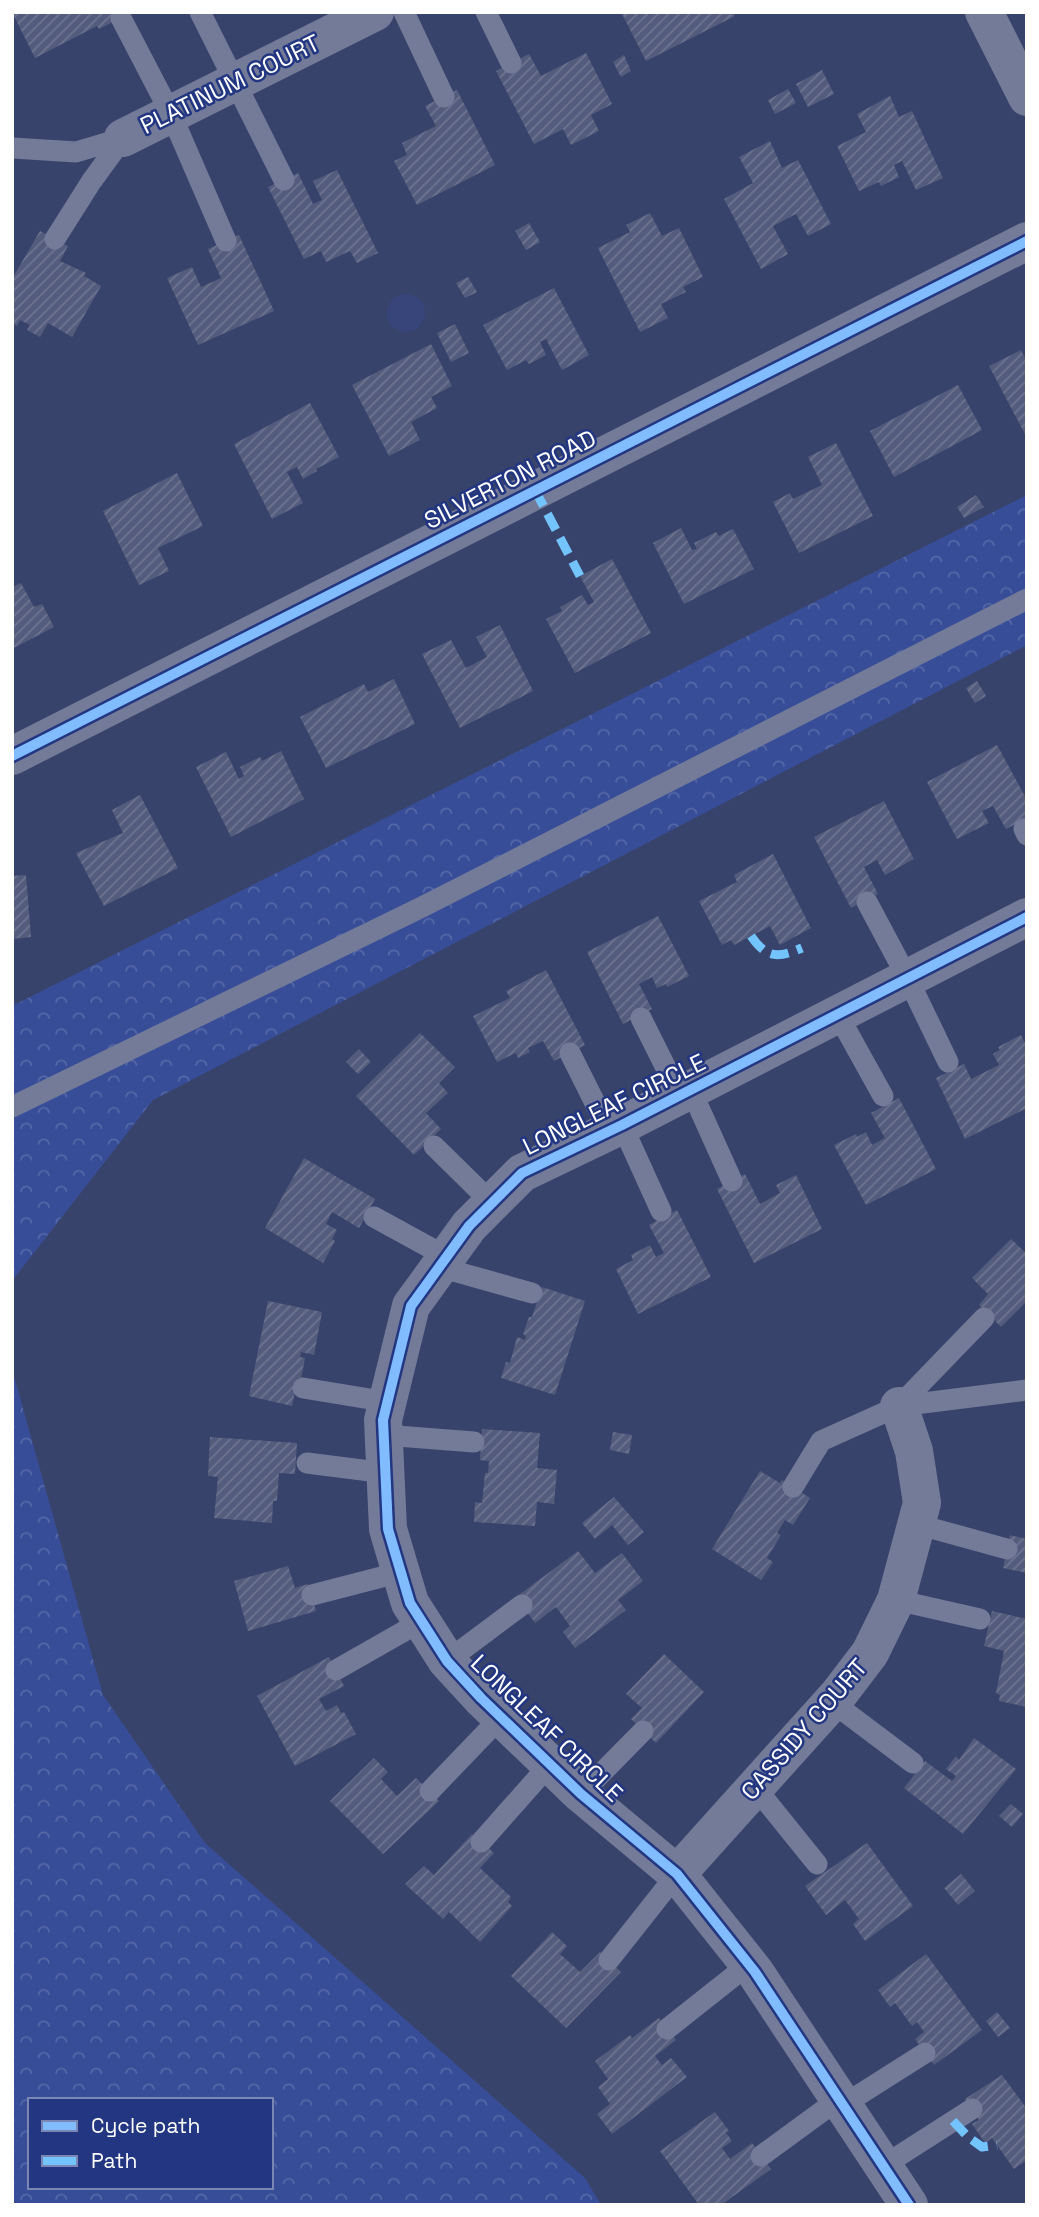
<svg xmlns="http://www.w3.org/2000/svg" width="1039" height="2217" font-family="'Space Grotesk',sans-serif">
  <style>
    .forest { fill: url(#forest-crowns); fill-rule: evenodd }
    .water { fill: #37457b }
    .building { fill: url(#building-hatch) }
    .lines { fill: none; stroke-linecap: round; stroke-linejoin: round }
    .lane { stroke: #747b99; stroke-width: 21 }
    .street { stroke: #747b99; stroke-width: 38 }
    .quiet { stroke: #73c3fd; stroke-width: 9; stroke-dasharray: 18 9; stroke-linecap: butt }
    .cycleway-casing { stroke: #223681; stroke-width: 15 }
    .cycleway { stroke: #80bcff; stroke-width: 10 }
    .labels { text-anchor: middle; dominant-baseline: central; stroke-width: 5; stroke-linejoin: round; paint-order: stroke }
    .street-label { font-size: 24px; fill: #fff; stroke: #223681 }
  </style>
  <defs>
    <pattern id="forest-crowns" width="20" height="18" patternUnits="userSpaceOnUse" patternTransform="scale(1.75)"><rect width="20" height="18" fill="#374d98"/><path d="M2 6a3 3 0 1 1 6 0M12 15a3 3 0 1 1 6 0" fill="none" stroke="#5568a7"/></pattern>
    <pattern id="building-hatch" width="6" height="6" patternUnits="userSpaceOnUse" patternTransform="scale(1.75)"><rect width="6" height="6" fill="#545c7d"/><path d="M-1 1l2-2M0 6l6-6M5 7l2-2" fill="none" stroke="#6e7490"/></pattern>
  </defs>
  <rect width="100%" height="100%" fill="#38436b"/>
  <!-- forest -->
  <path class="forest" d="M 1027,495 L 1027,645 L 153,1100 L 12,1281 L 12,1006 Z
    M 12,1369 L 103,1695 L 205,1843 L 585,2178 L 601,2205 L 12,2205 ZM 30,2100 L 271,2100 L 271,2187 L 30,2187 Z"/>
  <!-- water -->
  <path class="water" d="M387 313a19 19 0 1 1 38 0a19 19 0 1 1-38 0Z"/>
  <!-- building -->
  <path class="building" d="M 12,12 L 133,12 L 99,29 L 97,26 L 35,58 Z
    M 621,12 L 733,12 L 735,16 L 646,61 Z
    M 586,53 L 612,104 L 591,115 L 599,131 L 571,145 L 563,129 L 534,144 L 496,71 L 529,54 L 541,76 Z
    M 624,55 L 631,71 L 621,77 L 613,62 Z
    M 822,70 L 834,94 L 808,107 L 796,84 Z
    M 788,89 L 796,103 L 775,114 L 768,100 Z
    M 457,90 L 495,165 L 417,205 L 394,161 L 407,155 L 402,143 L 436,126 L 425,106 Z
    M 890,96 L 899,117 L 912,111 L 943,178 L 916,190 L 902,161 L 894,165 L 899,177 L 881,186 L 879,182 L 859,191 L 837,146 L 866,132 L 857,114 Z
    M 770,141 L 782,168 L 798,160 L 831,224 L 808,236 L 796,214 L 773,226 L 788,254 L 761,269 L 724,199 L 753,183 L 739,157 Z
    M 337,170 L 378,253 L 357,263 L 350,251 L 326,262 L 321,251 L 304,259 L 268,187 L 298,173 L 313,204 L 322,200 L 313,181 Z
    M 650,213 L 662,236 L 679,228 L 703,277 L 683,287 L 686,292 L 661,304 L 668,318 L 640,332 L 598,248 L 630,232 L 626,225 Z
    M 529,223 L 540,242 L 526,250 L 515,231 Z
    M 40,231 L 68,246 L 60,261 L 86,273 L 84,276 L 101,286 L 72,337 L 48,323 L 40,337 L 27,330 L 30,325 L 20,320 L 17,326 L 12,323 L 12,279 Z
    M 239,235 L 274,311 L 198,345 L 167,278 L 192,267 L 201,287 L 221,278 L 208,249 Z
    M 468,277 L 477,292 L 465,298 L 456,283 Z
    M 554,288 L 589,355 L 562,370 L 546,339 L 540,342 L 546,355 L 529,364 L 526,360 L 507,370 L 483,325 Z
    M 455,324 L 469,353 L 451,362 L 437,333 Z
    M 431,344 L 452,386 L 431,397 L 437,408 L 411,422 L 420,440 L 389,456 L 352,385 Z
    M 1021,350 L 1027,362 L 1027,438 L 989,366 Z
    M 958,385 L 982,430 L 894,477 L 870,431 Z
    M 310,403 L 339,457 L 316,469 L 317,471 L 303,479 L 297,467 L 287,472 L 303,503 L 272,519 L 234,444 Z
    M 836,443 L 873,516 L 799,553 L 773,502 L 790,493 L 793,499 L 822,485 L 808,457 Z
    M 177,473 L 203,526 L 158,548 L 169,571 L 139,585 L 103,511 Z
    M 976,495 L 984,507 L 964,518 L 957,507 Z
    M 681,528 L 692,550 L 697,549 L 694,543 L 716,532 L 719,536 L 733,529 L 754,569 L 684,604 L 653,543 Z
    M 612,559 L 651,633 L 575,673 L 546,619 L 562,611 L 560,607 L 582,595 L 588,605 L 594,602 L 580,576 Z
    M 21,583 L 34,607 L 42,604 L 54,627 L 12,649 L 12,587 Z
    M 500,625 L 533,691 L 460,728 L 422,654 L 451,640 L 466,668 L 487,657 L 476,637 Z
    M 394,679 L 415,724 L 326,768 L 300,717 L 364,684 L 368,692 Z
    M 977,681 L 986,696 L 975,703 L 966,688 Z
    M 997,745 L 1027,800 L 1027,818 L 1006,829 L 993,806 L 982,811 L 989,823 L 957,839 L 927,782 Z
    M 281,751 L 304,799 L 231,837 L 196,767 L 226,752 L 239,779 L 244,776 L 240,767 L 260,757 L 262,761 Z
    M 140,795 L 178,868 L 104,906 L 76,853 L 123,833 L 112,810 Z
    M 884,801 L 914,859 L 885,875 L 877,860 L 864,867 L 878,894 L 851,908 L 814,837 Z
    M 773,854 L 811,928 L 780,945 L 770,926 L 734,945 L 731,940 L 722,945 L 699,901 L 737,882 L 734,875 Z
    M 26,875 L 31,937 L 12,939 L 12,876 Z
    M 658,916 L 689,976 L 667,987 L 666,984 L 657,988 L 652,977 L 639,984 L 652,1009 L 623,1024 L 587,952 Z
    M 546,970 L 585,1045 L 554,1061 L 543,1041 L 528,1048 L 530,1052 L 518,1058 L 516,1053 L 497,1062 L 473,1016 L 510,998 L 506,991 Z
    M 420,1033 L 455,1067 L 439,1083 L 448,1093 L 426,1113 L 441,1129 L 414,1155 L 356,1096 Z
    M 1021,1035 L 1027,1047 L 1027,1108 L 965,1139 L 936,1078 L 964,1064 L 971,1079 L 999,1065 L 993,1054 L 1000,1050 L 998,1047 Z
    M 359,1049 L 371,1062 L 358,1074 L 346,1062 Z
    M 899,1098 L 936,1169 L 866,1205 L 834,1145 L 856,1134 L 857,1137 L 866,1132 L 872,1145 L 885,1138 L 871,1113 Z
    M 304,1158 L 375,1199 L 359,1228 L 332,1212 L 326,1224 L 337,1230 L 332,1239 L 335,1241 L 323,1263 L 265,1228 Z
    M 745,1174 L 760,1204 L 780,1193 L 776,1185 L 796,1175 L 822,1229 L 754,1263 L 717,1189 Z
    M 677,1210 L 711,1277 L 638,1314 L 616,1269 L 633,1260 L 631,1255 L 650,1245 L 656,1257 L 664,1253 L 649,1225 Z
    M 1011,1239 L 1027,1254 L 1027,1301 L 1001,1327 L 979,1305 L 988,1294 L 972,1278 Z
    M 542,1287 L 585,1301 L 555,1395 L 501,1378 L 506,1362 L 510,1363 L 517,1337 L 525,1340 L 526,1336 L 523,1334 L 529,1317 L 532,1317 Z
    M 268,1301 L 322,1312 L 314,1355 L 301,1352 L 300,1357 L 305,1358 L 301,1379 L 298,1378 L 292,1406 L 249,1396 Z
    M 482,1429 L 540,1433 L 537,1468 L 557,1470 L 554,1504 L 537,1502 L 535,1526 L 474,1522 L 475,1502 L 482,1503 L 485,1473 L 488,1473 L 489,1461 L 480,1460 Z
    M 613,1432 L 632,1435 L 629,1454 L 610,1450 Z
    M 210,1437 L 297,1443 L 295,1474 L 279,1473 L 277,1501 L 273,1501 L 272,1523 L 214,1518 L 218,1477 L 208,1476 Z
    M 760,1471 L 780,1483 L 782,1480 L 810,1498 L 793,1525 L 785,1520 L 777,1533 L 781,1535 L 767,1558 L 773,1562 L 761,1580 L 712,1549 Z
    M 614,1497 L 644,1532 L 628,1545 L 612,1525 L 595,1539 L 582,1523 Z
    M 1010,1535 L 1027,1539 L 1027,1573 L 1003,1568 Z
    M 578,1551 L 595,1573 L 622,1553 L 643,1581 L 618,1600 L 626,1610 L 575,1648 L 563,1632 L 570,1626 L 556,1607 L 535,1623 L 516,1597 Z
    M 288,1566 L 295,1588 L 308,1584 L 316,1611 L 248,1631 L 234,1581 Z
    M 992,1611 L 1027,1619 L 1027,1707 L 999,1701 L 1000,1695 L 996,1693 L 1004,1651 L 984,1646 Z
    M 664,1654 L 704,1692 L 656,1743 L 631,1719 L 642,1708 L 626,1694 Z
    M 329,1657 L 344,1686 L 319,1699 L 326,1711 L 337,1705 L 341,1713 L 344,1712 L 356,1734 L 295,1766 L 257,1696 Z
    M 974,1738 L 1016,1769 L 963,1834 L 904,1788 L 925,1761 L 952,1781 L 956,1776 L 946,1769 L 956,1756 L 959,1760 Z
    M 374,1758 L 388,1772 L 381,1779 L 397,1796 L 416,1778 L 439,1801 L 383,1854 L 330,1801 Z
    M 1011,1804 L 1023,1814 L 1012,1827 L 999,1816 Z
    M 472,1834 L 494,1853 L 480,1868 L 511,1897 L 508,1902 L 512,1906 L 480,1942 L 449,1912 L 443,1919 L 405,1884 L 424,1866 L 434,1875 Z
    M 867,1843 L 913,1906 L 865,1941 L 853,1924 L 859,1919 L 845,1900 L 826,1915 L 805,1886 Z
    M 961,1874 L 975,1891 L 958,1905 L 944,1888 Z
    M 552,1932 L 567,1946 L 560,1954 L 580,1972 L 600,1952 L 621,1972 L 566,2028 L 511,1976 Z
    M 926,1954 L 982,2030 L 934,2065 L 915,2039 L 924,2032 L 917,2022 L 912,2026 L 895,2003 L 890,2007 L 878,1990 Z
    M 997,2012 L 1010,2028 L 998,2037 L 986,2021 Z
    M 659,2018 L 676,2040 L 655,2056 L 662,2065 L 671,2058 L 687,2077 L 612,2134 L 597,2114 L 610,2104 L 598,2087 L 608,2079 L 595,2061 L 630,2035 L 632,2038 Z
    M 1002,2075 L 1027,2109 L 1027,2160 L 1014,2169 L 992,2138 L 985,2143 L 972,2124 L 979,2120 L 965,2099 Z
    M 715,2112 L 729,2131 L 726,2133 L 732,2141 L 722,2148 L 730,2159 L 752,2143 L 771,2169 L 721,2205 L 699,2205 L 660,2151 Z"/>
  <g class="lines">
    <!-- lane -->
    <path class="lane" d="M 200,12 L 284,180
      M 404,12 L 444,97
      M 486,12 L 511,63
      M 121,18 L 171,114 L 226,241
      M 13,148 L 76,152 L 123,138
      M 55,239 L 91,182 L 123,138
      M 1024,829 L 1027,835
      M 867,902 L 908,979 L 948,1062
      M 838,1015 L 883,1096
      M 641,1018 L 680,1096
      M 570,1053 L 609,1131
      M 691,1090 L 732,1181
      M 12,1107 L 420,908 L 1027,599
      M 622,1125 L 661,1211
      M 434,1146 L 492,1203
      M 374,1217 L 447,1257
      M 439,1267 L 532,1293
      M 303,1388 L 388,1402
      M 899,1406 L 984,1318
      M 384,1435 L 474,1442
      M 307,1463 L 386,1473
      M 793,1487 L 821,1441 L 899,1406 L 1027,1390
      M 916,1524 L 1007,1549
      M 312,1595 L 401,1572
      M 896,1600 L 980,1619
      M 447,1661 L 522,1605
      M 336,1670 L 422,1621
      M 832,1702 L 913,1763
      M 755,1787 L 817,1864
      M 430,1791 L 501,1717
      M 581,1794 L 643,1731
      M 481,1842 L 550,1764
      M 609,1960 L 677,1874
      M 667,2029 L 749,1964
      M 843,2105 L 925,2053
      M 761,2156 L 839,2099
      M 883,2166 L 972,2109"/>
    <!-- street -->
    <path class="street" d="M 984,12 L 1027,97
      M 123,138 L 375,12
      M 12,756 L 1027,241
      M 677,1874 L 838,1695 L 870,1653 L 896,1600 L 922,1503 L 914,1451 L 899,1406
      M 909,2205 L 755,1972 L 677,1874 L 581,1794 L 481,1698 L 447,1661 L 410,1603 L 388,1529 L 383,1420 L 411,1306 L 469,1226 L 522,1173 L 622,1125 L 1027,917"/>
    <!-- quiet -->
    <path class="quiet" d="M 535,490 L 580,576
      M 751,936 C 767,959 778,958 802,948
      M 953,2121 L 968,2137 L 982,2147 L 997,2145"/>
    <defs>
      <path id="cycleway" d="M 12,756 L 1027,241
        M 909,2205 L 755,1972 L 677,1874 L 581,1794 L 481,1698 L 447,1661 L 410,1603 L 388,1529 L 383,1420 L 411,1306 L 469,1226 L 522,1173 L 622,1125 L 1027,917"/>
    </defs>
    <!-- cycleway casing -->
    <use href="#cycleway" class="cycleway-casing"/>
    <!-- cycleway -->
    <use href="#cycleway" class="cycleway"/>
  </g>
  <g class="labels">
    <!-- street labels -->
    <g class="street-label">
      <text transform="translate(230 84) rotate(-26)">PLATINUM COURT</text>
      <text transform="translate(510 479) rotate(-27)">SILVERTON ROAD</text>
      <text transform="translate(614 1104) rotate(-26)">LONGLEAF CIRCLE</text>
      <text transform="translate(547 1728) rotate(44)">LONGLEAF CIRCLE</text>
      <text transform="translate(804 1729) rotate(-49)">CASSIDY COURT</text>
    </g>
  </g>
  <!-- border -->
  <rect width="1039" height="2217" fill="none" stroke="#ffffff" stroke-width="28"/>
  <!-- legend -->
  <rect x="28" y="2098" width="245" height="91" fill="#223681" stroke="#7a86b3" stroke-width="2"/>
  <rect x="42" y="2121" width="35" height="10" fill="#80bcff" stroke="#7a86b3" stroke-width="2"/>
  <text x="91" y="2133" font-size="21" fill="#ffffff">Cycle path</text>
  <rect x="42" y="2156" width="35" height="10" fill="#73c3fd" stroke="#7a86b3" stroke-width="2"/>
  <text x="91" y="2168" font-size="21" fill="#ffffff">Path</text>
</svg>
